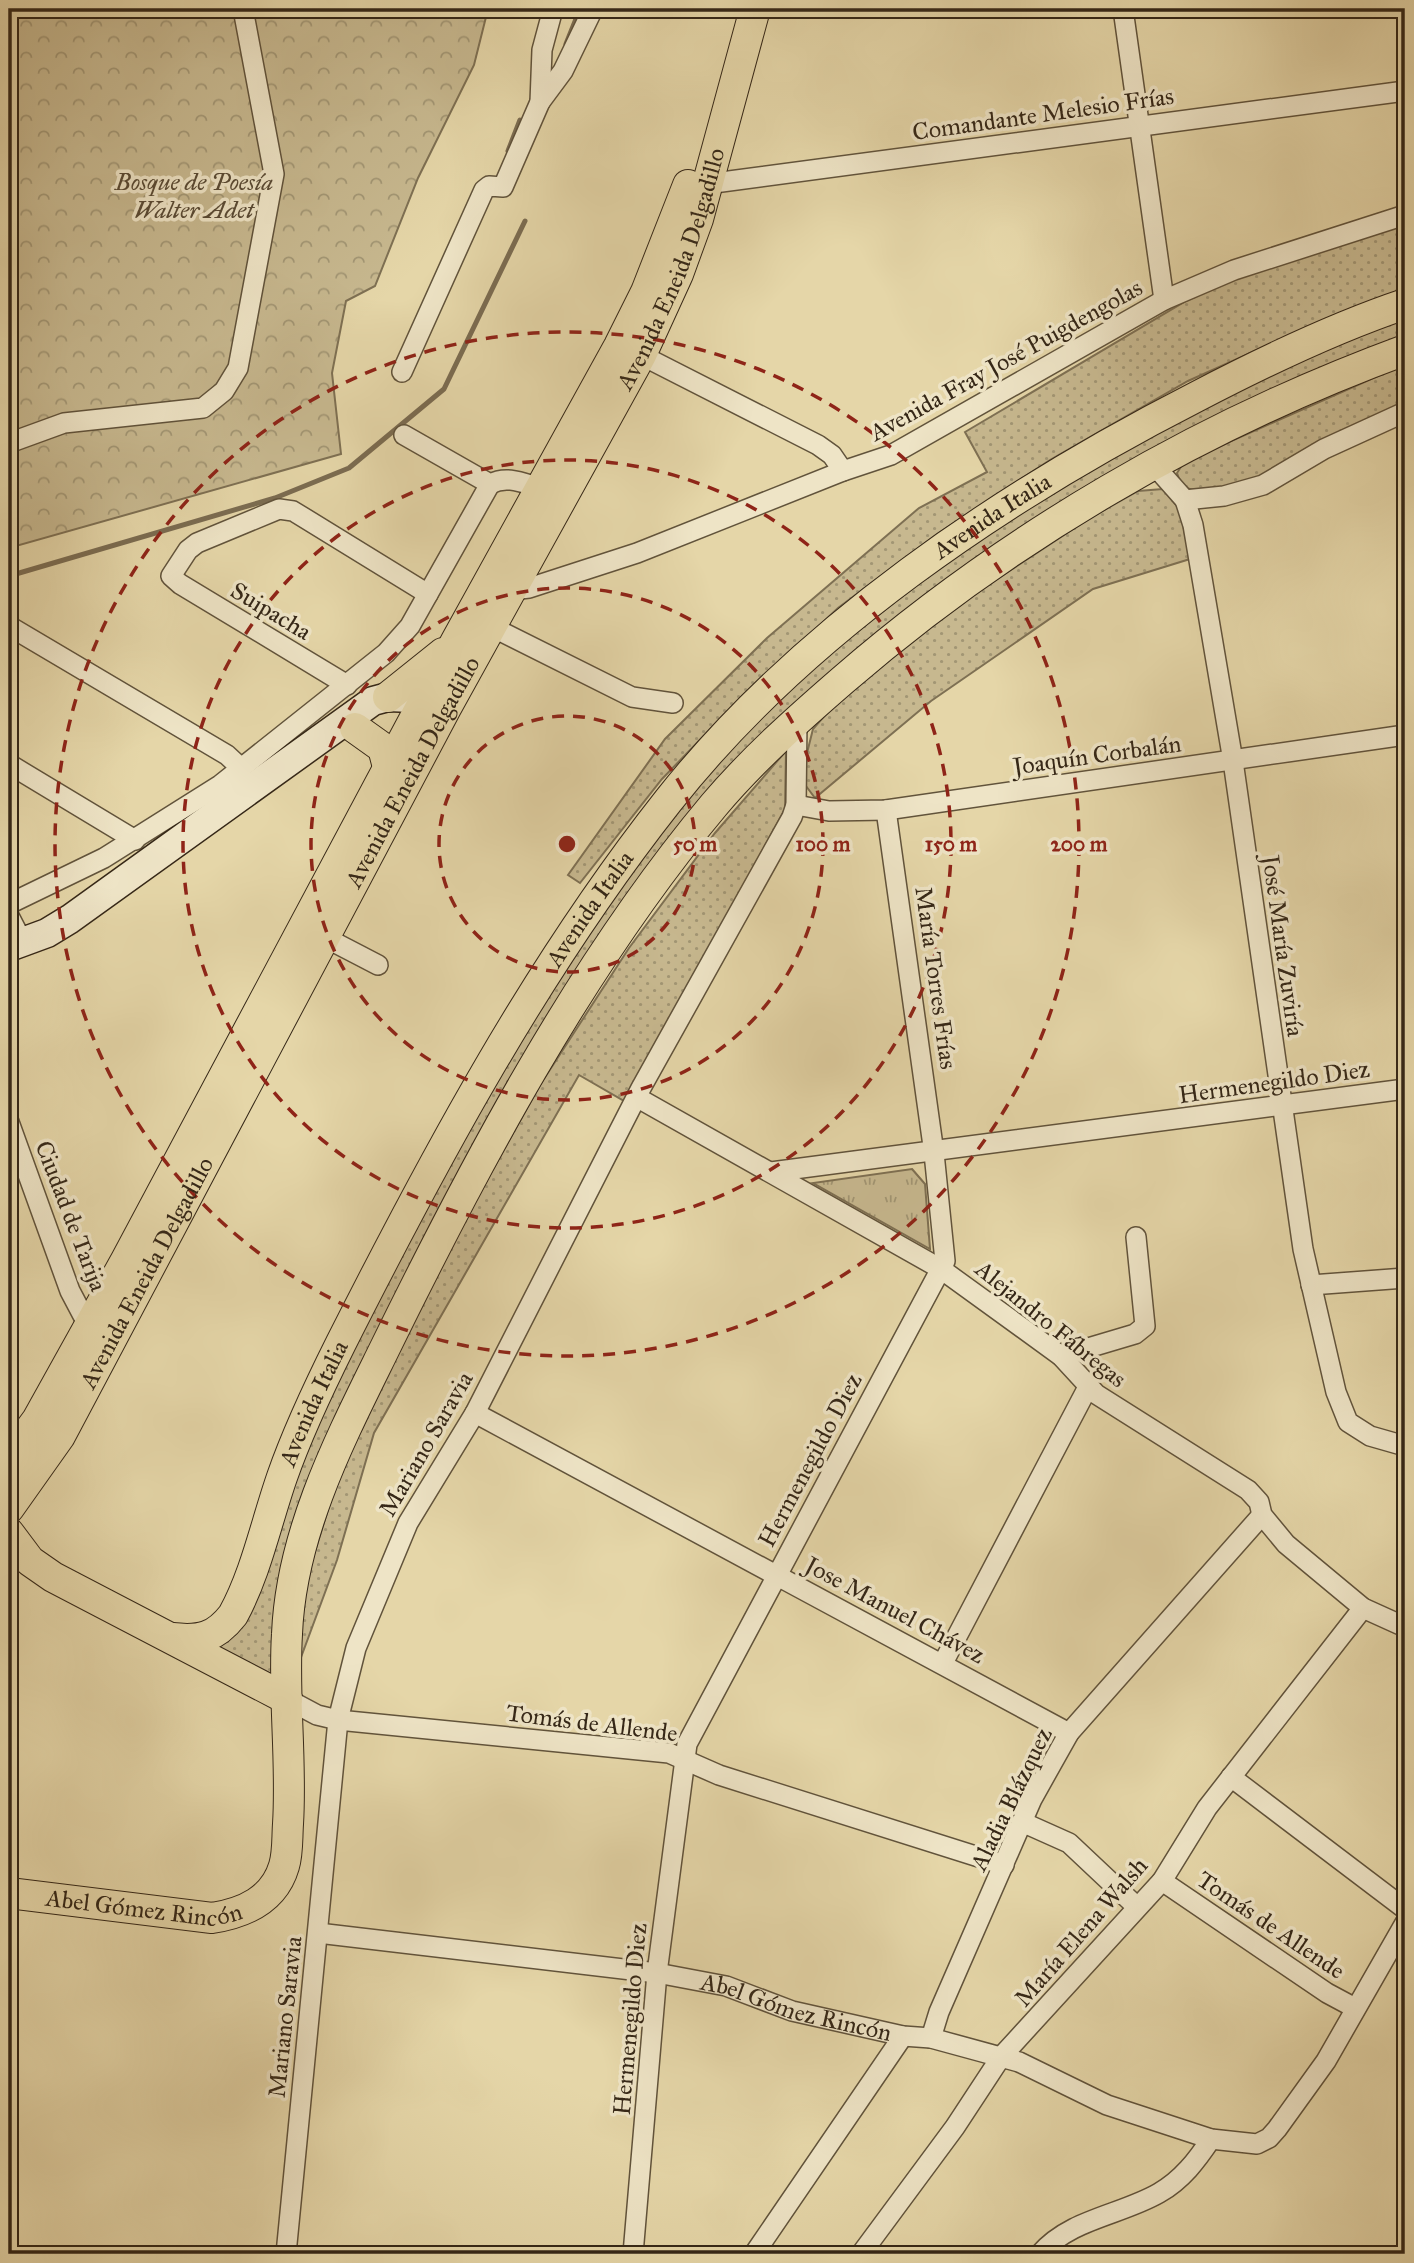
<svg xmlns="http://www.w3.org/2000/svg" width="1414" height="2263" font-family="'IM FELL Great Primer',serif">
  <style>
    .grass { fill: url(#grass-dots); stroke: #7e7053; stroke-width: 2 }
    .forest { fill: url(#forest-crowns); stroke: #7e7053; stroke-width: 2 }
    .park { fill: url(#park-tufts); stroke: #7e7053; stroke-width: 2 }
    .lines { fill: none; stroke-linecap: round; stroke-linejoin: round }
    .stream { stroke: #7b6c51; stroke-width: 5 }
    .minor-casing { stroke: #61533b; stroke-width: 22 }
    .secondary-casing { stroke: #352717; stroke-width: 31 }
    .primary-casing { stroke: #352717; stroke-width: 32 }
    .minor { stroke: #eee4c6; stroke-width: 19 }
    .secondary { stroke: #eee4c6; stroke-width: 28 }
    .primary { stroke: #e5d6a8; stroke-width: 30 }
    .ring { fill: none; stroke: #8f2418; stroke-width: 3.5; stroke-dasharray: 12 9 }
    .labels { text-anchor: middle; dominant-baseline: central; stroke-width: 7; stroke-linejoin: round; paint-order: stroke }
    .street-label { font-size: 24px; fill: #352717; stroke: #eee4c6 }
    .park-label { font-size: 24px; font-style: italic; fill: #5a4b35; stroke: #eee4c6 }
    .centre { fill: #8f2418; stroke: #eee4c6; stroke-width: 3.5 }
    .ring-label { font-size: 21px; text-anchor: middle; font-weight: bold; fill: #8f2418; stroke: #eee4c6; stroke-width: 7; stroke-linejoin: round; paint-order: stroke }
  </style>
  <defs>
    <pattern id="grass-dots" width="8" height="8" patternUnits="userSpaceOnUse" patternTransform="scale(1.75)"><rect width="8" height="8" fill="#c7b88f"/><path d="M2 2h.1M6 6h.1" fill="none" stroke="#a29674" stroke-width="1.8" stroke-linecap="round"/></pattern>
    <pattern id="forest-crowns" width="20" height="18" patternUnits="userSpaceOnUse" patternTransform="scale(1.75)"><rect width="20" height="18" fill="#c7b88f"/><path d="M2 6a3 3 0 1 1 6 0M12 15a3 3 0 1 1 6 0" fill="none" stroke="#a29674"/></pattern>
    <pattern id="park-tufts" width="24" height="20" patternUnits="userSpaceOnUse" patternTransform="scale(1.75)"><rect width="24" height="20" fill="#c7b88f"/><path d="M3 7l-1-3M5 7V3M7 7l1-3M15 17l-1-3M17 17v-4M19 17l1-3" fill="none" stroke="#a29674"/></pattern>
  </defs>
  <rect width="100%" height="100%" fill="#e5d6a8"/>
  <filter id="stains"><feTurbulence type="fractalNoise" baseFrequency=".00286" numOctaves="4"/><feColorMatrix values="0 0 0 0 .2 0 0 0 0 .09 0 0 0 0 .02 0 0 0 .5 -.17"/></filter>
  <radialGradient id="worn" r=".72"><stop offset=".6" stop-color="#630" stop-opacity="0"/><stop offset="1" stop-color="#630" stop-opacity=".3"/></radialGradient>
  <!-- grass -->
  <path class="grass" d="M 1405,223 L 1405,290 L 1322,321 L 1188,381 L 1050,460 L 937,534 L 838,608 L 724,715 L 662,779 L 580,883 L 568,875 L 665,739 L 767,638 L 919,508 L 987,472 L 965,432 L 1186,301 L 1254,268 Z
    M 1405,315 L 1405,337 L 987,555 L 652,870 L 334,1424 L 278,1682 L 205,1644 L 435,1177 L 639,848 L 777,694 L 986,531 L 1225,390 Z
    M 1405,364 L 1405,406 C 1341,431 1276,480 1208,491 C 1200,492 1190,489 1182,487 L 1177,473 L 1184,462 Z
    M 1163,489 L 1180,510 L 1190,559 L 1093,589 L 931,701 L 815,798 L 806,786 L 806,757 L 813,729 L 841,697 L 968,598 L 1090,518 L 1138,491 Z
    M 786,751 L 785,809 L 626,1102 L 579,1075 L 374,1433 L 337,1560 L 293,1679 L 298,1606 L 337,1481 L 438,1268 L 540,1085 L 629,948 L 715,833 Z"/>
  <!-- forest -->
  <path class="forest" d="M 9,9 L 488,9 L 474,65 L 418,178 L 375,286 L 346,301 L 332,373 L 341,454 L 9,548 Z"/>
  <!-- park -->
  <path class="park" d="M 912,1169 L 925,1184 L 930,1249 L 813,1183 Z"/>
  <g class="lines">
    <!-- stream -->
    <path class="stream" d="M 566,44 L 580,9
      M 508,151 L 520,120
      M 9,576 L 275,498 L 349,468 L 444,389 L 525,221"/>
    <defs>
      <g id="minor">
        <path d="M 1123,9 L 1164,300"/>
        <path d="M 540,102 L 563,71 L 593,9"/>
        <path d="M 699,185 L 1405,91"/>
        <path d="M 641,355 L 818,445 L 832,455 L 843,471"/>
        <path d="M 402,372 L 484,190 L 489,186 L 503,187 L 540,102 L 542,50 L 553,9"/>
        <path d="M 404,435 L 490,484 C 507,475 523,483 541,488"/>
        <path d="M 9,443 L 64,423 L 203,408 L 224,391 L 238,368 L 274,174 L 243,9"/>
        <path d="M 1153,464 L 1185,500 L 1193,525 L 1233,761 L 1303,1249 L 1336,1392 L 1348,1422 L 1370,1436 L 1405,1446"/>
        <path d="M 1185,500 L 1224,496 L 1263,485 L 1324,449 L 1405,412"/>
        <path d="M 512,590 L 529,588 L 637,553 L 843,471 L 891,455 L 1164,300 L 1234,270 L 1405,215"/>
        <path d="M 482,622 L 632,697 L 673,703"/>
        <path d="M 9,626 L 227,755 L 241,768"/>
        <path d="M 347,685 L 180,584 L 171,576 L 188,550 L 197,543 L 279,509 L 293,511 L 428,594"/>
        <path d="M 9,764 L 135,840"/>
        <path d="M 796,805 L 829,811 L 886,810 L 1405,735"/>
        <path d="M 9,904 L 104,858 L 220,785 L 386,653 L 410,626 L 490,484"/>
        <path d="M 9,916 L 23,943"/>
        <path d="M 326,938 L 378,965"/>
        <path d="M 638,1098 L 941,1269 L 1061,1356 L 1096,1394 L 1248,1490 L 1259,1502 L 1262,1515 L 1286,1544 L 1363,1608 L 1405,1627"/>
        <path d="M 9,1122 L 70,1291 L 89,1327"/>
        <path d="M 771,1172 L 1405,1089"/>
        <path d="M 1311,1285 L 1405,1278"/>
        <path d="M 1061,1356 L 1135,1334 L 1145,1326 L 1136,1237"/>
        <path d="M 475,1413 L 1069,1733"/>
        <path d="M 943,1663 L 1088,1387"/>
        <path d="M 287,1699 L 317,1715 L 338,1720 L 669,1753 L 719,1775 L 1004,1865"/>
        <path d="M 1231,1777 L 1405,1909"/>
        <path d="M 1022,1822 L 1069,1843 L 1137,1907"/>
        <path d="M 1162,1881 L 1327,1993 L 1355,2008"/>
        <path id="s1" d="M 318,1933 L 657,1973 L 726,1986 L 792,2011 L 903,2036 L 931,2038 L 1019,2062 L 1107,2105 L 1211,2139 L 1257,2144 L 1269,2138 L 1277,2129 L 1326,2061 L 1405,1923"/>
        <path d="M 931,2038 L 939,2012 L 1032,1799 L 1069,1733 L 1262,1515"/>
        <path d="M 286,2254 L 338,1720 L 356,1648 L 408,1523 L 475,1413 L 641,1088 L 792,817 L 796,805 L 797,720"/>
        <path d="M 633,2254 L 657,1973 L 687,1744 L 945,1261 L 934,1153 L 886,810"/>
        <path d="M 754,2254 L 903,2036"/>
        <path d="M 861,2254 L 955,2127 L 1001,2057 L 1162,1881 L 1207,1808 L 1363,1608"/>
        <path d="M 1040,2254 C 1070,2219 1121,2215 1159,2193 C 1182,2180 1197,2160 1211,2139"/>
      </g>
      <path id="secondary" d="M 9,947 L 47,933 L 70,919 L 373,701 L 388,697 L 412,698"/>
      <g id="primary">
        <path d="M 388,697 L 443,653"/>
        <path d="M 355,728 L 383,748 L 389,771"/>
        <path d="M 9,1458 L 37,1420 L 126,1260 L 456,641 L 619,346 L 646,292 L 688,185"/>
        <path id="s2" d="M 9,1508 L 60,1436 L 446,708 L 641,355 L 678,274 L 698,219 L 755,9"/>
        <path d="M 9,1533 L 30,1561 L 53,1577 L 287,1699"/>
        <path id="s3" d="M 172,1638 C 200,1641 215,1638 233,1615 C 256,1573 266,1523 282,1477 C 298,1431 319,1387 341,1343 C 436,1155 537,967 668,801 C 802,631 1004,495 1196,397 C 1263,362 1333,328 1405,304"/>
        <path id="s4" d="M 9,1893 L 212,1918 C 244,1913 274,1900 284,1866 C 288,1853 287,1838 288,1824 C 292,1761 283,1697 287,1634 C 291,1535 338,1443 381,1356 C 473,1168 580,965 714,805 C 753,759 798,719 843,680 C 1008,537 1201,425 1405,350"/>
      </g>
    </defs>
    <!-- minor casing -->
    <use href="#minor" class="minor-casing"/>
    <!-- secondary casing -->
    <use href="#secondary" class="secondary-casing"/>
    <!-- primary casing -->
    <use href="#primary" class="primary-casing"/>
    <!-- minor -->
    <use href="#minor" class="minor"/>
    <!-- secondary -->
    <use href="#secondary" class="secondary"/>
    <!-- primary -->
    <use href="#primary" class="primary"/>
  </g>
  <!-- distance rings -->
  <g class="ring">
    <circle cx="567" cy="844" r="128"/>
    <circle cx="567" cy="844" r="256"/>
    <circle cx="567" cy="844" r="384"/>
    <circle cx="567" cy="844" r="512"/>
  </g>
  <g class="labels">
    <!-- street labels -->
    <g class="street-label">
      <text transform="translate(1043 114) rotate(-8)">Comandante Melesio Frías</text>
      <text stroke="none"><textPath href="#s2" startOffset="1407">Avenida Eneida Delgadillo</textPath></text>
      <text transform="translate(1006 360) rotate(-29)">Avenida Fray José Puigdengolas</text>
      <text stroke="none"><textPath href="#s3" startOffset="1430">Avenida Italia</textPath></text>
      <text transform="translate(271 611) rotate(31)">Suipacha</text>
      <text transform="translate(1097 755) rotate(-8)">Joaquín Corbalán</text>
      <text stroke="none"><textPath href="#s2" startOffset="840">Avenida Eneida Delgadillo</textPath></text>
      <text stroke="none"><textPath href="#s3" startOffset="863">Avenida Italia</textPath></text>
      <text transform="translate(1283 946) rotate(82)">José María Zuviría</text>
      <text transform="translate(936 978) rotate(82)">María Torres Frías</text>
      <text transform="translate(1274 1082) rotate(-8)">Hermenegildo Diez</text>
      <text transform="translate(71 1216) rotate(69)">Ciudad de Tarija</text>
      <text stroke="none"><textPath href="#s2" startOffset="273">Avenida Eneida Delgadillo</textPath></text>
      <text transform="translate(1051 1324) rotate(39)">Alejandro Fábregas</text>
      <text stroke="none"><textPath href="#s3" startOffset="296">Avenida Italia</textPath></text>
      <text transform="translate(426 1444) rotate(-60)">Mariano Saravia</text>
      <text transform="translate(810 1460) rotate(-62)">Hermenegildo Diez</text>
      <text transform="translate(895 1610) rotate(28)">Jose Manuel Chávez</text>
      <text transform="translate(592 1723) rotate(7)">Tomás de Allende</text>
      <text transform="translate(1011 1799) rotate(-64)">Aladia Blázquez</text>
      <text stroke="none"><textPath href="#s4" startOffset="136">Abel Gómez Rincón</textPath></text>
      <text transform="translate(1271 1925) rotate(34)">Tomás de Allende</text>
      <text transform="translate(1081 1932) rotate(-49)">María Elena Walsh</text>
      <text stroke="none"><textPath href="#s1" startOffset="485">Abel Gómez Rincón</textPath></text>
      <text transform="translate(285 2017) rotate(-84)">Mariano Saravia</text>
      <text transform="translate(630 2019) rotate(-85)">Hermenegildo Diez</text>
    </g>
    <!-- park labels -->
    <g class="park-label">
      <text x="194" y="182">Bosque de Poesía<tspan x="194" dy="28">Walter Adet</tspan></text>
    </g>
  </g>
  <circle cx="567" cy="844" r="10" class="centre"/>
  <g class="ring-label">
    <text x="695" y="851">50 m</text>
    <text x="823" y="851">100 m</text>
    <text x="951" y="851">150 m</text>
    <text x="1079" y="851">200 m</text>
  </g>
  <!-- margin -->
  <rect width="1414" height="2263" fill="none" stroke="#e5d6a8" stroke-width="35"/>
  <rect x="10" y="10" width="1393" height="2242" fill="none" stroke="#352717" stroke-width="3.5"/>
  <rect x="18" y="18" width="1379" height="2228" fill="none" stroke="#352717" stroke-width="2"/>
  <rect width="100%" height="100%" filter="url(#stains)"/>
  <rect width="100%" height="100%" fill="url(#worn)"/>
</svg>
